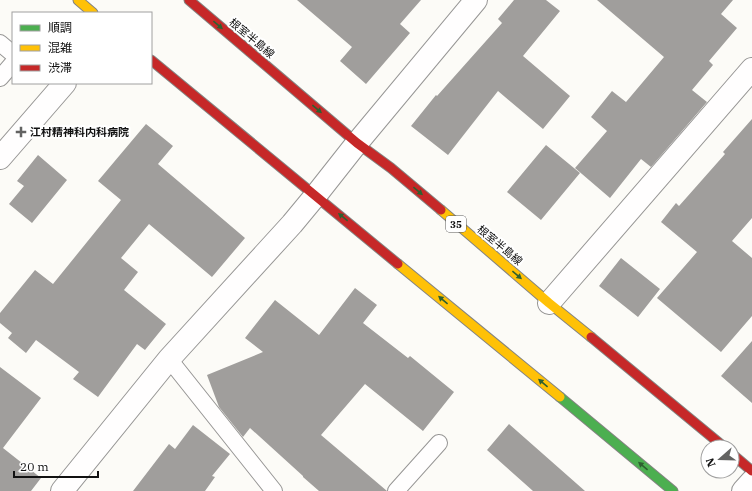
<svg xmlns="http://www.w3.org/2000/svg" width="752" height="491" font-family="'IBM Plex Serif','Noto Sans JP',serif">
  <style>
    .building { fill: #a09e9c }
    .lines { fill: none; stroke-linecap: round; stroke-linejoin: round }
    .lane-casing { stroke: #979695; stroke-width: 18 }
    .street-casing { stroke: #979695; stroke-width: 24 }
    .fast-casing { stroke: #848482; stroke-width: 11 }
    .slow-casing { stroke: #848482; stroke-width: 11 }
    .jam-casing { stroke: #848482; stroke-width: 11 }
    .lane { stroke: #fffefe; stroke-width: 16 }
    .street { stroke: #fffefe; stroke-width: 22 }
    .fast { stroke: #4caf50; stroke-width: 9 }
    .slow { stroke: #ffc107; stroke-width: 9 }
    .jam { stroke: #c62828; stroke-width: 9 }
    .oneway { fill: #2e6030 }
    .poi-dot { fill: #636362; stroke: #fff; stroke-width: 1.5 }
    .labels { text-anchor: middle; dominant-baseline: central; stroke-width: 4; stroke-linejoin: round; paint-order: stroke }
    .shield { fill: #fff; stroke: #585858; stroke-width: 1 }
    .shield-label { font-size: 10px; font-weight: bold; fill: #111 }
    .street-label { font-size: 11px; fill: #111; stroke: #fff }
    .poi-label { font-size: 11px; font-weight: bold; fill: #111; stroke: #fff; text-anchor: start }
  </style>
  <rect width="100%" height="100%" fill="#fcfbf7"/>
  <!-- building -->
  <path class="building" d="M 297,0 L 421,0 L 400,24 L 410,33 L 366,84 L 340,61 L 352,47 Z
    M 514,0 L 546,0 L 560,11 L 523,56 L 570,96 L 543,129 L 498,91 L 448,155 L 411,126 L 436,95 L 437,96 L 502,23 L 498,19 Z
    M 597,0 L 733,0 L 721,14 L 737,28 L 709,61 L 713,65 L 692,90 L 707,102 L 651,167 L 641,159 L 610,198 L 575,168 L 607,131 L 591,117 L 612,91 L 626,102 L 664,57 Z
    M 752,119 L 752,218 L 732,241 L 752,258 L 752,316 L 721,352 L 657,298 L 697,252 L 661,222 L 676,203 L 679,206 L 725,154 L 723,152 Z
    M 146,124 L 173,146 L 158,164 L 245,238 L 212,277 L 149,224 L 121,258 L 138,272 L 124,290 L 166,324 L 145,350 L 137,344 L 98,397 L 73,379 L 79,372 L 36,340 L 26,353 L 8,338 L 12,333 L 0,323 L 0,313 L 35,270 L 53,284 L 121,200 L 98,181 Z
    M 546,145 L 580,173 L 541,220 L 507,192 Z
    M 38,155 L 67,180 L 32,223 L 9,204 L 24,186 L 17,181 Z
    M 621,258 L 660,289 L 638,317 L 599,286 Z
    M 355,288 L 377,305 L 363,323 L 408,358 L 410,356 L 454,392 L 423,431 L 365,384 L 321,435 L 387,491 L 319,491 L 303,477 L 303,476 L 250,428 L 243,437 L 219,407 L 207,375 L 263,352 L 245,338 L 275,300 L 319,335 Z
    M 752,341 L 752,403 L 721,376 Z
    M 0,367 L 41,398 L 3,448 L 41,478 L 31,491 L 0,491 Z
    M 509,424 L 585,491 L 533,491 L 487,450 Z
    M 193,425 L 230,454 L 212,476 L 215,477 L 205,491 L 133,491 L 169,444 L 175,449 Z"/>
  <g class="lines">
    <defs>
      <path id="lane" d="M 0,43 L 13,54
        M 0,78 L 13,63
        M 169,359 L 274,491
        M 396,491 L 439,443"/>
      <path id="street" d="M 0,158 L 65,83
        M 549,303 L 752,69
        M 62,491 L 169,359 L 292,224 L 316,195 L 357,143 L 476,0
        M 743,491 L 752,481"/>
      <path id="fast" d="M 560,397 L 673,491"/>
      <path id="slow" d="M 78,0 L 93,13
        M 441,210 L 549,303 L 591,337
        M 398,264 L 560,397"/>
      <path id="jam" d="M 189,0 L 357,143 L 391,168 L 441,210
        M 151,60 L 398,264
        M 591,337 L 724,447
        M 732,454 L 752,471"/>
    </defs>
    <!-- lane casing -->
    <use href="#lane" class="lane-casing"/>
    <!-- street casing -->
    <use href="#street" class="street-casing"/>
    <!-- fast casing -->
    <use href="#fast" class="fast-casing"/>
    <!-- slow casing -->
    <use href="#slow" class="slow-casing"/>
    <!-- jam casing -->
    <use href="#jam" class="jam-casing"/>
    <!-- lane -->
    <use href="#lane" class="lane"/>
    <!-- street -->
    <use href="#street" class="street"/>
    <!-- fast -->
    <use href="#fast" class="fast"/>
    <!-- slow -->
    <use href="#slow" class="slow"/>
    <!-- jam -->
    <use href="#jam" class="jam"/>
  </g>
  <!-- one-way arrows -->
  <defs><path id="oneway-solid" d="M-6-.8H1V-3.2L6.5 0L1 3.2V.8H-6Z"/></defs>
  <g class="oneway">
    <use href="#oneway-solid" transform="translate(218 25) rotate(40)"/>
    <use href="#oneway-solid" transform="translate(317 109) rotate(40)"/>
    <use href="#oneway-solid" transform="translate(418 191) rotate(40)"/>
    <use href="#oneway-solid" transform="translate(343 217) rotate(-141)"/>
    <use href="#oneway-solid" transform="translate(517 275) rotate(40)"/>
    <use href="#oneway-solid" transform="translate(443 300) rotate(-140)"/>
    <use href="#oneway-solid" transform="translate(543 383) rotate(-140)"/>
    <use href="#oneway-solid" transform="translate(643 466) rotate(-140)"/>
  </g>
  <!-- markers -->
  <path class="poi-dot" d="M19 126h4v4h4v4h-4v4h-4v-4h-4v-4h4z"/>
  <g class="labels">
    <!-- shield labels -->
    <rect class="shield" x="446" y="216" width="20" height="16" rx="3"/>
    <g class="shield-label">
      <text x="456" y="224">35</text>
    </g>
    <!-- street labels -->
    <g class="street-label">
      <text transform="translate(252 38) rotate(40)">根室半島線</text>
      <text transform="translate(500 245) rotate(40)">根室半島線</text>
    </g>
    <!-- poi labels -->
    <g class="poi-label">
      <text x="30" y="132">江村精神科内科病院</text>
    </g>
  </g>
  <!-- legend -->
  <rect x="12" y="12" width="140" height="72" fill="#ffffff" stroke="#a0a0a0"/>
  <rect x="20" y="25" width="20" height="6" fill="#4caf50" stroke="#a0a0a0"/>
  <text x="48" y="32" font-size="12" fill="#111111">順調</text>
  <rect x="20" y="45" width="20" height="6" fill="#ffc107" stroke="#a0a0a0"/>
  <text x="48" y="52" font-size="12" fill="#111111">混雑</text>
  <rect x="20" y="65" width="20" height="6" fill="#c62828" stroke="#a0a0a0"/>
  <text x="48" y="72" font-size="12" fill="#111111">渋滞</text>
  <!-- north arrow -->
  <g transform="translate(720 459) rotate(250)"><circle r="19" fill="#ffffff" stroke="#a0a0a0"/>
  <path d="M0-3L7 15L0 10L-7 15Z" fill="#636362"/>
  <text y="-6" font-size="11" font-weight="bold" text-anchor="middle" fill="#111111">N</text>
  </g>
  <!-- scale -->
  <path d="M14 471v6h84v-6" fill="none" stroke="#111111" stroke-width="2"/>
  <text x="20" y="471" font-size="12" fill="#111111" stroke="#ffffff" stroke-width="3" paint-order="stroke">20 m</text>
</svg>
